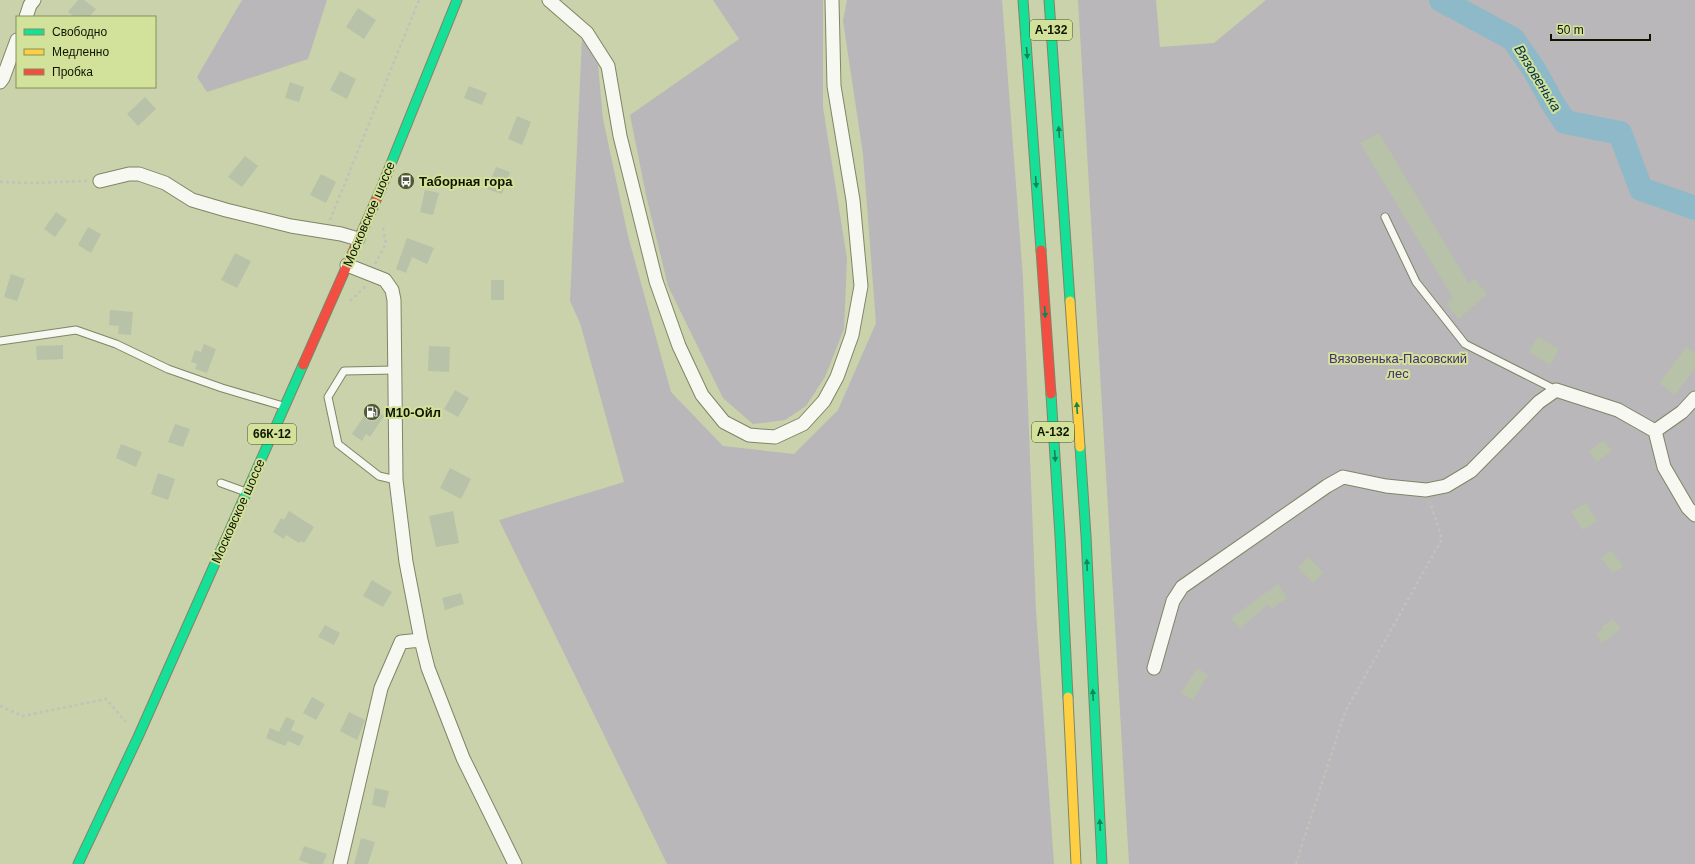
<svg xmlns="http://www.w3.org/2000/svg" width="1695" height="864" font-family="Arial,sans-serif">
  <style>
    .green { fill: #b9b7b9 }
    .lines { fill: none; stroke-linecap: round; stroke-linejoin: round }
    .river { stroke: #8eb9c8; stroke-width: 24 }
    .building { fill: #b8c2a8 }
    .lane-casing { stroke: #7f8566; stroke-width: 9 }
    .street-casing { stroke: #7f8566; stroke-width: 15 }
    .fast-casing { stroke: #7f8566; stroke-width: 11 }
    .slow-casing { stroke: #7f8566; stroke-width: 11 }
    .jam-casing { stroke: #7f8566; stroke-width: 11 }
    .path { stroke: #c0c3b9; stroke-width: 2.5; stroke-dasharray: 3 3; stroke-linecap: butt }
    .lane { stroke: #f7f8f2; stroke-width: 7 }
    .street { stroke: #f7f8f2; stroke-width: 13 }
    .fast { stroke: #16e098; stroke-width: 9 }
    .slow { stroke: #ffcf43; stroke-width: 9 }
    .jam { stroke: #f24e42; stroke-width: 9 }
    .oneway { fill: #138554 }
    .labels { text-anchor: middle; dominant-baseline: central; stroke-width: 4; stroke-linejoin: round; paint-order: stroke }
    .shield { fill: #d2e29b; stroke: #4a522e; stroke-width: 1 }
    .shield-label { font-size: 12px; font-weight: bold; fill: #101500 }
    .poi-label { font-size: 13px; font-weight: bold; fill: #101500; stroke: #d2e29b; text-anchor: start }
    .street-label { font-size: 13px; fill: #101500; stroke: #d2e29b }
    .park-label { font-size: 13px; fill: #462b6e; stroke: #d2e29b }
    .water-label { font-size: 14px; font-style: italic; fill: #00304a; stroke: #d2e29b }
  </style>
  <rect width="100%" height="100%" fill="#c9d2ab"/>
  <!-- green -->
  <path class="green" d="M 242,0 L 327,0 L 308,59 L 207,92 L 197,77 Z
    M 713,0 L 823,0 L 823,107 L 847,259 L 844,329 L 825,377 L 806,406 L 785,420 L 753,424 L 723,398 L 668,286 L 646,195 L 630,115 L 739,39 Z
    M 847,0 L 1002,0 L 1023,278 L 1036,611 L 1054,864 L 667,864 L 499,520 L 624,482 L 580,323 L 570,301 L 582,38 L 598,65 L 603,119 L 628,236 L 671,392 L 723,446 L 794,454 L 838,410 L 876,323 L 863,154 L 843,21 Z
    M 1078,0 L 1156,0 L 1160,47 L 1214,43 L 1266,0 L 1695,0 L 1695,864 L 1129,864 Z"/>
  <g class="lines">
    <!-- river -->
    <path class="river" d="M 1441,0 L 1513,39 L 1535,71 L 1553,104 L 1565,122 L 1620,133 L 1641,189 L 1695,208"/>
  </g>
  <!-- building -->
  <path class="building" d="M 78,0 L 84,0 L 96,9 L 89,17 L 75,17 L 68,12 Z
    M 358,8 L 376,20 L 364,39 L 346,27 Z
    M 340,71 L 356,79 L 347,99 L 330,90 Z
    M 290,82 L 304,87 L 299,102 L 285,98 Z
    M 469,86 L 487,93 L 482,105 L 464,98 Z
    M 145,97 L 156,109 L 138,126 L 127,114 Z
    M 517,116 L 531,122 L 522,145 L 508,139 Z
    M 1379,133 L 1469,284 L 1474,279 L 1487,294 L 1459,319 L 1446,304 L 1453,298 L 1360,143 Z
    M 245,156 L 258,166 L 242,187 L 228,177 Z
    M 496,167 L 510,172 L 502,194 L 487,189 Z
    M 321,174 L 336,182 L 326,203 L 310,195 Z
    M 425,190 L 439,193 L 433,215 L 420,212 Z
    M 56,212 L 67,220 L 55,237 L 44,229 Z
    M 88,227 L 101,234 L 91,253 L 78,245 Z
    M 407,238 L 434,248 L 427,264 L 412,257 L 406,273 L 396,269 Z
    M 235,253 L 251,261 L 237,288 L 221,280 Z
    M 11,274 L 25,279 L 17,301 L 4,297 Z
    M 491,280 L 504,280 L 504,300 L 491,300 Z
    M 110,310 L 133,312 L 131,335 L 118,334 L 119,326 L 109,325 Z
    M 1538,337 L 1559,349 L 1550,365 L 1529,352 Z
    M 204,344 L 216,349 L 207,373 L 195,369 L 197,364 L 191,362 L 195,350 L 201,352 Z
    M 63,345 L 63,359 L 37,360 L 36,346 Z
    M 429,346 L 450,347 L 449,372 L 428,371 Z
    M 1686,347 L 1695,353 L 1695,368 L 1675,395 L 1659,383 Z
    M 455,390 L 469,398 L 458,417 L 444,409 Z
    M 370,407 L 384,416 L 370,437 L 366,434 L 362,441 L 352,434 Z
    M 175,424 L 190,429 L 183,447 L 168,442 Z
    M 1603,440 L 1612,450 L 1597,462 L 1589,452 Z
    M 121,444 L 142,452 L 136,467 L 116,458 Z
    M 450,468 L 471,479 L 461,499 L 440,488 Z
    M 158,473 L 175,479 L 168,500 L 151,494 Z
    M 1586,503 L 1597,521 L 1583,530 L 1571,512 Z
    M 289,511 L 314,527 L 304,543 L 301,541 L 299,543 L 286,535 L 284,539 L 273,532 L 281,518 L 284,520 Z
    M 453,511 L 459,543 L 436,547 L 429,516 Z
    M 1611,550 L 1623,566 L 1613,573 L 1601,558 Z
    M 1309,557 L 1323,573 L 1313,583 L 1298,567 Z
    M 372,580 L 392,592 L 383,607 L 363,596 Z
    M 1278,584 L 1287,598 L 1271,609 L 1268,604 L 1240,629 L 1231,618 Z
    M 461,593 L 464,604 L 445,610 L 442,598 Z
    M 1613,619 L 1621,629 L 1602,643 L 1596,634 L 1603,629 L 1602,627 Z
    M 325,625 L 340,633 L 334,645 L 318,637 Z
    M 1197,668 L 1208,675 L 1193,700 L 1181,693 Z
    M 312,697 L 325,704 L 316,720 L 303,713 Z
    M 349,712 L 365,720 L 357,740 L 340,731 Z
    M 286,717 L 295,721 L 291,730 L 304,736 L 299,746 L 288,741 L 285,746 L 266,738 L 270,728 L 279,732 Z
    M 375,788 L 389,791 L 385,808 L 372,805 Z
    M 361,838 L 375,842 L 368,864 L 354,864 Z
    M 304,846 L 327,854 L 323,864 L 310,864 L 299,860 Z"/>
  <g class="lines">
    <defs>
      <path id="lane" d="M 1385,217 L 1416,282 L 1465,344 L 1556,390
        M 0,341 L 76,330 L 116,344 L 168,369 L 222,388 L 283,406
        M 395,370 L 344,371 L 328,397 L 338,444 L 379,476 L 396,480
        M 221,483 L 246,492"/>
      <path id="street" d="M 549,0 L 587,33 L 608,66 L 620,136 L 656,281 L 679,346 L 702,395 L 724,422 L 749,435 L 775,437 L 803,424 L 824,401 L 837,377 L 852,335 L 861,286 L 853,200 L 834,86 L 832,0
        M 26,17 L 30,5 L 34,0
        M 0,82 L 3,78 L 17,40
        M 100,181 L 129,174 L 139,174 L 165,183 L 192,200 L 226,210 L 291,226 L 341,234 L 358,239
        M 347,265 L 385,280 L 392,290 L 394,300 L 396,480 L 406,562 L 421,640 L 428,668 L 463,758 L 515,864
        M 1655,431 L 1664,467 L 1688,508 L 1695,515
        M 1154,668 L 1173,601 L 1182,587 L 1327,486 L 1343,477 L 1386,486 L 1426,490 L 1446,486 L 1471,471 L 1539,402 L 1556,390 L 1618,410 L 1655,431 L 1682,412 L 1695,398
        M 340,864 L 381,688 L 401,642 L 421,640"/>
      <path id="fast" d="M 1023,0 L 1041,250
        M 1049,0 L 1070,301
        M 380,191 L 457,0
        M 1051,394 L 1060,536 L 1068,697
        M 1080,447 L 1086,536 L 1102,864
        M 78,864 L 138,737 L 303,365"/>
      <path id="slow" d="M 1070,301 L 1080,447
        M 1068,697 L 1076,864"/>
      <path id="jam" d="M 1041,250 L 1051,394
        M 303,365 L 380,191"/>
    </defs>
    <!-- lane casing -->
    <use href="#lane" class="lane-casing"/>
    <!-- street casing -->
    <use href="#street" class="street-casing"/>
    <!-- fast casing -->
    <use href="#fast" class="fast-casing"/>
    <!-- slow casing -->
    <use href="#slow" class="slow-casing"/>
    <!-- jam casing -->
    <use href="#jam" class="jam-casing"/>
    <!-- path -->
    <path class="path" d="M 0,182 L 32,183 L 87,181
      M 330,220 L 419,0
      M 375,264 L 386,244 L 383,228
      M 350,301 L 364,288 L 365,285
      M 0,706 L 23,716 L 106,699 L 126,722
      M 1296,864 L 1345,712 L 1442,539 L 1430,502"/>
    <!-- lane -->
    <use href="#lane" class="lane"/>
    <!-- street -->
    <use href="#street" class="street"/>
    <!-- fast -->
    <use href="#fast" class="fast"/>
    <!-- slow -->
    <use href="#slow" class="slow"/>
    <!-- jam -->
    <use href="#jam" class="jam"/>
  </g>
  <!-- one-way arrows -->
  <defs><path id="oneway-solid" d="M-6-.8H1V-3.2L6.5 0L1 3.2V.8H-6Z"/></defs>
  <g class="oneway">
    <use href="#oneway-solid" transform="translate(1027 53) rotate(85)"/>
    <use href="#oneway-solid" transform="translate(1059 132) rotate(-94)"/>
    <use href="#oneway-solid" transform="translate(1036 182) rotate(86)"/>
    <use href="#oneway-solid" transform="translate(1045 312) rotate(86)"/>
    <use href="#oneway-solid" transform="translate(1077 408) rotate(-94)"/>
    <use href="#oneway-solid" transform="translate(1055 456) rotate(86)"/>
    <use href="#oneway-solid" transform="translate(1087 565) rotate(-93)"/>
    <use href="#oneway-solid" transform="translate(1093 695) rotate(-93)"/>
    <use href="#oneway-solid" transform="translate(1100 825) rotate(-93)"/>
  </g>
  <!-- icons -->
  <defs>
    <symbol id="bus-disc" viewBox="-11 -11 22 22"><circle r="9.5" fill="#51573c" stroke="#d2e29b"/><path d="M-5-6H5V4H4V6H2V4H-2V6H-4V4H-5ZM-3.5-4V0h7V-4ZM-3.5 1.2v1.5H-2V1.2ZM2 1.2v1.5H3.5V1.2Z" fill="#fff"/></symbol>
    <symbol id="fuel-disc" viewBox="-11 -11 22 22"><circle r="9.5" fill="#51573c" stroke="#d2e29b"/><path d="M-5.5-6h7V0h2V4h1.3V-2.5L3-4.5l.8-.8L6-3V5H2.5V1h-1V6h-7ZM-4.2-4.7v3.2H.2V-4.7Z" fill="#fff"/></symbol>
  </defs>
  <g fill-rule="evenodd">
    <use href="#bus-disc" x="396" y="171" width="20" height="20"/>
    <use href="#fuel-disc" x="362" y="402" width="20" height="20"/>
  </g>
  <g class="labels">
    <!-- shield labels -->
    <g class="shield">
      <rect x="1030" y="20" width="42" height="20" rx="3"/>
      <rect x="1032" y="422" width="42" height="20" rx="3"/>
      <rect x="248" y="424" width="48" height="20" rx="3"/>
    </g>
    <g class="shield-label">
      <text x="1051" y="30">А-132</text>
      <text x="1053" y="432">А-132</text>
      <text x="272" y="434">66К-12</text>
    </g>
    <!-- poi labels -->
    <g class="poi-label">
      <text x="419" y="181">Таборная гора</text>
      <text x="385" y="412">М10-Ойл</text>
    </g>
    <!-- street labels -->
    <g class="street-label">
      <text transform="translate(369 214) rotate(-67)">Московское шоссе</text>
      <text transform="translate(238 511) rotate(-66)">Московское шоссе</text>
    </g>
    <!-- park labels -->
    <g class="park-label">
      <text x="1398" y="358">Вязовенька-Пасовский<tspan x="1398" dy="15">лес</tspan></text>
    </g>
    <!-- water labels -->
    <g class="water-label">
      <text transform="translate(1538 78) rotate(58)">Вязовенька</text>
    </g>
  </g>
  <!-- legend -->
  <rect x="16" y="16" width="140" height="72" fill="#d2e29b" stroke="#84905d"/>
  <rect x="24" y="29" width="20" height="6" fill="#16e098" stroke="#84905d"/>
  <text x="52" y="36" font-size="12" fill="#101500">Свободно</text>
  <rect x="24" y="49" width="20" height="6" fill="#ffcf43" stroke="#84905d"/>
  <text x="52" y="56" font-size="12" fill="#101500">Медленно</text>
  <rect x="24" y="69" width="20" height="6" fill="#f24e42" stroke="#84905d"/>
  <text x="52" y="76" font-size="12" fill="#101500">Пробка</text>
  <!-- scale -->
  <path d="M1551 34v6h99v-6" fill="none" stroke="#101500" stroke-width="2"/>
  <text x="1557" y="34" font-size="12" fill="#101500" stroke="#d2e29b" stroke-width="3" paint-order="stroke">50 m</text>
</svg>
